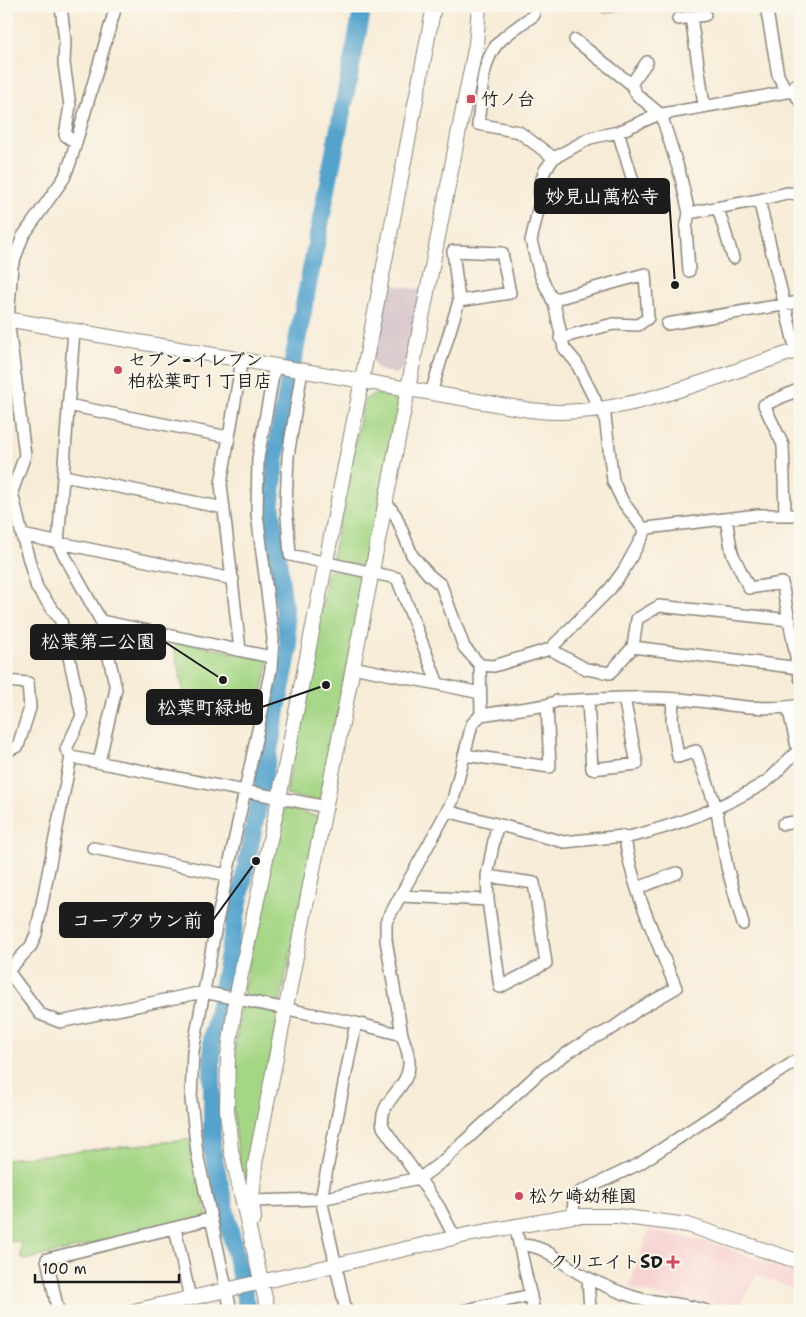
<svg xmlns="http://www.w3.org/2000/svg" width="806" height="1317" font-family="'Shantell Sans','Klee One',sans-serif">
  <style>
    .built { fill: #f7cfd0 }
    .industrial { fill: #d2bdc5 }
    .green { fill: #a5d685; stroke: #607950 }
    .forest { fill: #84b772; stroke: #506a47 }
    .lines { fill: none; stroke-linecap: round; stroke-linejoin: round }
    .river { stroke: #53a3cd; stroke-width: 18 }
    .minor-casing { stroke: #8a847a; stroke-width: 14 }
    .tertiary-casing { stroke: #8a847a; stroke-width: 16 }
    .minor { stroke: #fff; stroke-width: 11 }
    .tertiary { stroke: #fff; stroke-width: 14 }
    .poi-dot { fill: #d1495b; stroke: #fbf7ec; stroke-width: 2 }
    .labels { text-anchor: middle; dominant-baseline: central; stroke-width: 4; stroke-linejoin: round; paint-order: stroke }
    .poi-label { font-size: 18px; font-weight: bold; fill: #1c1c1c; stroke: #fbf7ec; text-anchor: start }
    .leader { fill: none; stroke: #1c1c1c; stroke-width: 2 }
    .callout-dot { fill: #1c1c1c; stroke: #fbf7ec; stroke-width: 2 }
    .callout { fill: #1c1c1c; stroke: #1c1c1c; stroke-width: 2 }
    .callout-label { font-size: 19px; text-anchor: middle; font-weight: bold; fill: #fff }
  </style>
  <rect width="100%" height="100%" fill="#fbf7ec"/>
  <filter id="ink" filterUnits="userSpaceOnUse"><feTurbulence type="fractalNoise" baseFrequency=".02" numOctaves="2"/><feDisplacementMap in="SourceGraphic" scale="10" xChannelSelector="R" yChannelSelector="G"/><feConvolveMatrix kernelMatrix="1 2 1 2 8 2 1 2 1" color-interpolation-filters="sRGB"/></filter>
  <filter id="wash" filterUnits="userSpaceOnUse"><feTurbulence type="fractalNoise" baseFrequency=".0096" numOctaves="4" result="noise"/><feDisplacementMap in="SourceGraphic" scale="20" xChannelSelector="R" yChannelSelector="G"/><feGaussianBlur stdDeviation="1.12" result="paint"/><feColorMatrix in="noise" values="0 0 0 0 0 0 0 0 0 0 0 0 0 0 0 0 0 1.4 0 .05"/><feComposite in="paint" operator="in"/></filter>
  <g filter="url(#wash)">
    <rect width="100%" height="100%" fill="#f7ecd7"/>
    <!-- built -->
    <path class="built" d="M 649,1230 L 711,1243 L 800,1274 L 800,1291 L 757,1275 L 737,1311 L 726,1311 L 711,1305 L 647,1293 L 629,1287 Z"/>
    <!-- industrial -->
    <path class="industrial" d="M 385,284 L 423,290 L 407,365 L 396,374 L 378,370 L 371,359 Z"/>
    <!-- green -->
    <path class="green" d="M 373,394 L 394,397 L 401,407 L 366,567 L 334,561 L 332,557 L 364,400 Z
      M 332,570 L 364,576 L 366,580 L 320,801 L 286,795 L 328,572 Z
      M 176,641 L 269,660 L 257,717 L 185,699 L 173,644 Z
      M 284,808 L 320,817 L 280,1003 L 245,995 L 243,992 L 280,809 Z
      M 243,1005 L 278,1012 L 248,1192 L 243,1193 L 231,1091 L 240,1007 Z
      M 193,1139 L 207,1218 L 24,1260 L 21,1257 L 21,1242 L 6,1240 L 6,1159 Z"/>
    <!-- forest -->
    <path class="forest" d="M 592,6 L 638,6 L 606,13 Z"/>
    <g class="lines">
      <!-- river -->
      <path class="river" d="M 248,1311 L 212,1149 L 212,1039 L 289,649 L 271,502 L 279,432 L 363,6"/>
    </g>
  </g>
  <g filter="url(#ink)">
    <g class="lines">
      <defs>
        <path id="minor" d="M 61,6 L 65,41 L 64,63 L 70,106 L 65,135 L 76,143
          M 766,6 L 778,75 L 787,92
          M 534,15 C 523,23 512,30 502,39 C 480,58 482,97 478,124 L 519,132 L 554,158
          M 691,17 L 705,15
          M 678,19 L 691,17 L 704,105
          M 575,40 L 631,84 L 637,95 L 660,114
          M 631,84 L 647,62
          M 794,92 L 795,85 L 800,83
          M 661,114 L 680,174 L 689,213 L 759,200 L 796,351
          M 618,132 L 638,197
          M 759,200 L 787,193 L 800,194
          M 718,208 L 733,258
          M 689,271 L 686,228 L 689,213
          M 552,300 L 645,274 L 648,318 L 638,325 L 613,324 L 560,338
          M 667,324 L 800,302
          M 74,330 L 58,544 L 101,621 L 116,689 L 99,762
          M 302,370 L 288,456 L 286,504 L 290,555 L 397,578 L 438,684 L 480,693
          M 431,393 L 459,301 L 510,293 L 502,253 L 453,251 L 459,301
          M 68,405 L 228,437
          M 604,409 L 613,481 L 623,502 L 645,531
          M 598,411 L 595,400 L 576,362 L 564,348 L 554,303 L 541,277 L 531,241 L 539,206 L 540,185 L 545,170 L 554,158 L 590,138 L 618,132 L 657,115 L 787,92 L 794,92 L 800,101
          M 64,476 L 224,508
          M 12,492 L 22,535 L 233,579
          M 6,493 L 12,492 L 25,455 L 8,319 L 12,266 L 23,236 L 64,178 L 70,163 L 116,6
          M 385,501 L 396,516 L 412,555 L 429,575 L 441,585 L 464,647 L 480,665
          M 785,513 L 783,445 L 764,405 L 800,389
          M 726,519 L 732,553 L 749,588 L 782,583 L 800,678
          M 22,535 L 37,588 L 61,621 L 82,716 L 66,749 L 71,757
          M 101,621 L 271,657
          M 633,647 L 799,668
          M 550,649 L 586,669 L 610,673 L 633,647 L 637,619 L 659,606 L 790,620
          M 240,650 L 221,484 L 242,360
          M 352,667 L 438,684
          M 6,681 L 28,683 L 30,708 L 18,746 L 6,751
          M 673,699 L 672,720 L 678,757 L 696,751 L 716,807 L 727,867 L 743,924
          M 588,700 L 592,769 L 637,764 L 624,698
          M 788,707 L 798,751
          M 481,715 L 547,705 L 557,701 C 597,699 638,696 678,699 C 719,702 760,713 800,705
          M 464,755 L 550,767 L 547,705
          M 447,811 L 564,842 L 623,836 L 625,838
          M 783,824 L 800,821
          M 93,848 L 227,875
          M 638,888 L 677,873
          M 400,896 L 488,900 L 500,987 L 546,963 L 534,883 L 487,876
          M 488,900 L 487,876 L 497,825
          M 8,971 L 40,1014 L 60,1022 L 203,992 L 356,1023 L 402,1035 L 386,940 L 386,922 L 453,800 L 472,724 L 481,715 L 480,665 L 494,666 L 550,649 L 610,589 L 624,570 L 647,528 L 758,515 L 800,515
          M 6,973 L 31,946 L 36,934 L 71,757 L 327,807
          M 402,1035 C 405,1044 410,1055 409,1065 C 408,1090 377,1101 383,1127 L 439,1207 L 455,1238
          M 419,1179 L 443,1161 L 540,1072 L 576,1047 L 613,1028 L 639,1009 L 676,988 C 657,940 632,890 625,838 C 675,826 720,810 764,783 C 777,775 785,760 800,750
          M 252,1201 L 321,1199 L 419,1178
          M 573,1216 L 574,1198 L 580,1192 L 639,1164 L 800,1058
          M 515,1225 L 534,1311
          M 175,1228 L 190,1298
          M 520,1245 C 548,1244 565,1268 588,1278 C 605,1286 628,1297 646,1300 C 667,1303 687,1304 707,1311
          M 588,1278 L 590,1311
          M 58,1311 L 47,1259 L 210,1219
          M 231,1311 L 197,1153 L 191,1099 L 193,1051 L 216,926 L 271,669 L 273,638 L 257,514 L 258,458 L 275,365
          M 346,1311 L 321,1199 L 356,1023
          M 462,1311 L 531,1295"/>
        <path id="tertiary" d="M 6,319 L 530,410 C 620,422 714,375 800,350
          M 254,1219 L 252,1201 L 255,1164 L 476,44 L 479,6
          M 134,1311 L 466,1235 L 573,1216 L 617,1216 L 688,1225 L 800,1262
          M 268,1311 L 231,1150 L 227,1110 L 228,1056 L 236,998 L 279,798 L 362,380 L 434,6"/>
      </defs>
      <!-- minor casing -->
      <use href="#minor" class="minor-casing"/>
      <!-- tertiary casing -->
      <use href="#tertiary" class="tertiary-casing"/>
      <!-- minor -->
      <use href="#minor" class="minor"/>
      <!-- tertiary -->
      <use href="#tertiary" class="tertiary"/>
    </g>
  </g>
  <!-- markers -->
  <g class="poi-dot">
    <rect x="466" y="94" width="10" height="10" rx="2.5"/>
    <circle cx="118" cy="370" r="5"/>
    <circle cx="519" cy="1196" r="5"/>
    <path d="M670.5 1254.5h5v5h5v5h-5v5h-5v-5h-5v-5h5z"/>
  </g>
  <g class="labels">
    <!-- poi labels -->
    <g class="poi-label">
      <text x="481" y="99">竹ノ台</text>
      <text x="128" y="360">セブン-イレブン<tspan x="128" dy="21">柏松葉町１丁目店</tspan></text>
      <text x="529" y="1196">松ケ崎幼稚園</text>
      <text x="663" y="1262" text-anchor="end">クリエイトSD</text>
    </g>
  </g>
  <!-- callouts -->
  <path class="leader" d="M675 285L669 196M223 680L165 642M326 685L262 707M256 861L213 920"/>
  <g class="callout-dot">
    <circle cx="675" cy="285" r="5"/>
    <circle cx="223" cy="680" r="5"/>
    <circle cx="326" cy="685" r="5"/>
    <circle cx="256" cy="861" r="5"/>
  </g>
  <g class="callout">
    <rect x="535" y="179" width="134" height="34" rx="5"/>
    <rect x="31" y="625" width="134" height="34" rx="5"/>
    <rect x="147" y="690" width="115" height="34" rx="5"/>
    <rect x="60" y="903" width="153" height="34" rx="5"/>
  </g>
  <g class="callout-label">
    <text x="602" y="203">妙見山萬松寺</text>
    <text x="98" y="648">松葉第二公園</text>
    <text x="205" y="714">松葉町緑地</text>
    <text x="137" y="927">コープタウン前</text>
  </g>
  <!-- margin -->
  <rect width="806" height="1317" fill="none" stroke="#fbf7ec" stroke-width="25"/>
  <!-- scale -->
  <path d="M35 1274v8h144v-8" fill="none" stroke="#1c1c1c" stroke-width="2.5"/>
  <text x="42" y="1274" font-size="15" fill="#1c1c1c" stroke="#fbf7ec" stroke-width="4" paint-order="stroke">100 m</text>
</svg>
